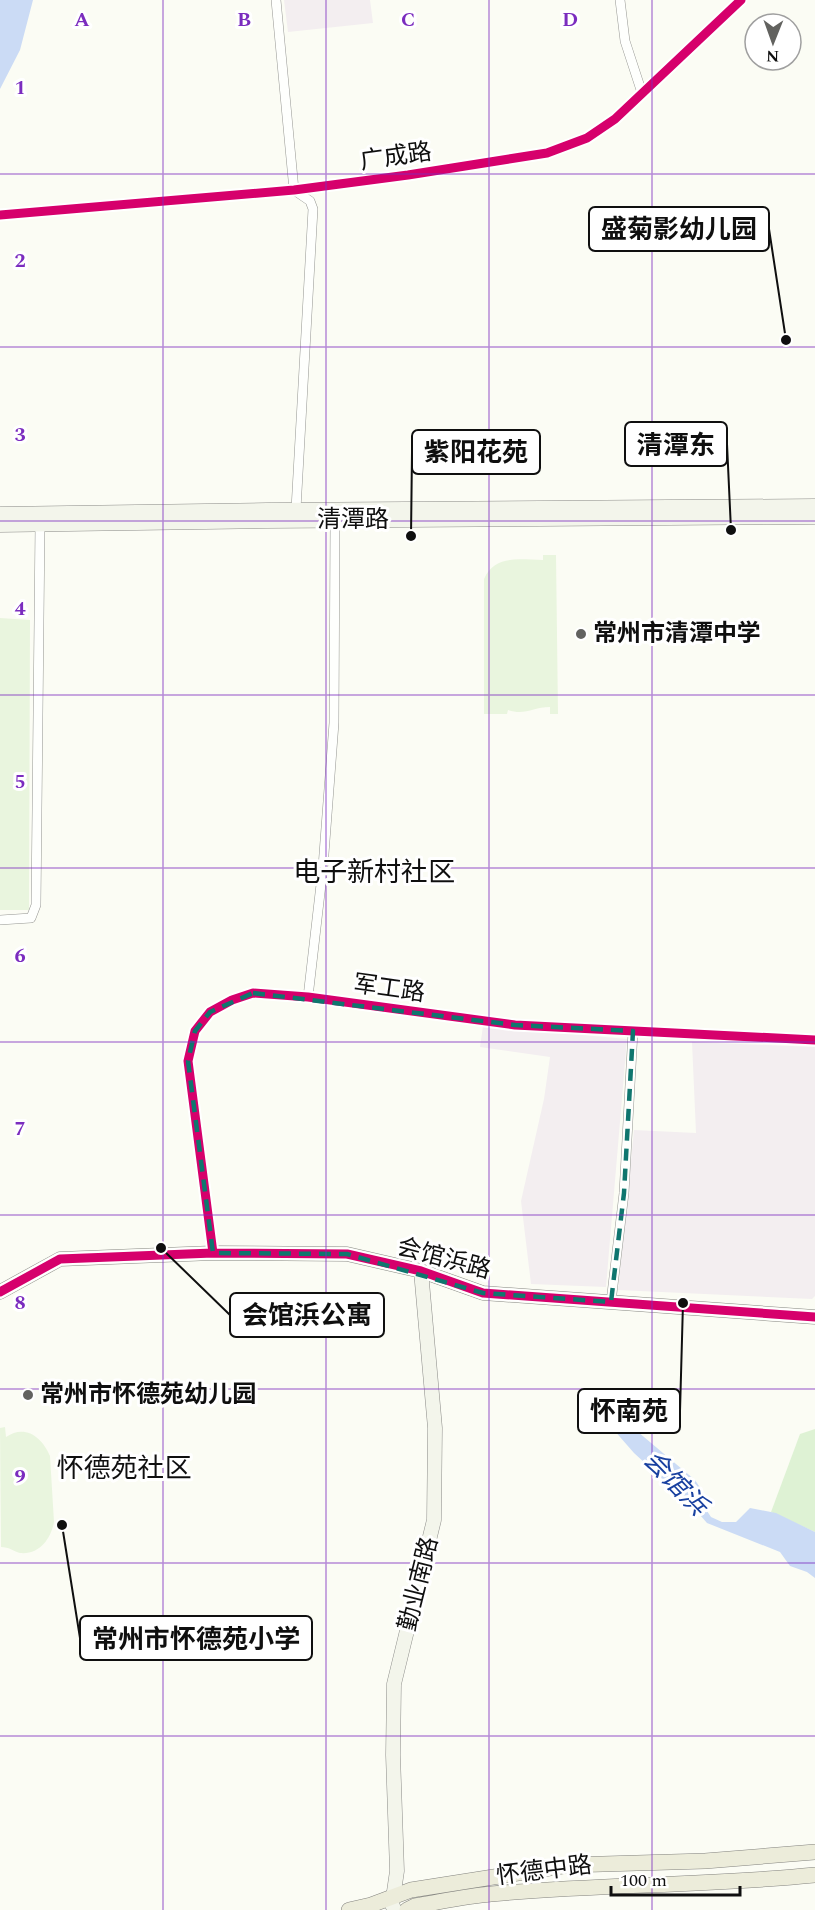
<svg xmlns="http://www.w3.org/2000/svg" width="815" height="1910" font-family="Spectral,'Noto Sans SC',serif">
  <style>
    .industrial { fill: #f3eef0 }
    .green { fill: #def2d4 }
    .pitch { fill: #e9f5de }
    .water { fill: #cbdbf5 }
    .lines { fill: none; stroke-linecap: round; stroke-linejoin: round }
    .street-casing { stroke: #959692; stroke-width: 10 }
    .secondary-casing { stroke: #8c8c89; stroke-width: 15 }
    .primary-casing { stroke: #83837f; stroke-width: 16 }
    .street { stroke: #fefffd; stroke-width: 9 }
    .secondary { stroke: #f3f5eb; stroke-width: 14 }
    .primary { stroke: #ececda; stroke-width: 15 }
    .cycleway-casing { stroke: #fff; stroke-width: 13 }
    .cycleway { stroke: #d6006c; stroke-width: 9 }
    .marked { fill: none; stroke: #0f766e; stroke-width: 4.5; stroke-dasharray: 12 8; stroke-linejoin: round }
    .grid { fill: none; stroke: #7b2cbf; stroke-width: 1.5; stroke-opacity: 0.55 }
    .poi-dot { fill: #62625f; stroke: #fff; stroke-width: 2 }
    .labels { text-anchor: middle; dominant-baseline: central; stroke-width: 6; stroke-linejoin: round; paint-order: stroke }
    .street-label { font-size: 24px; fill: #0f0f0f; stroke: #fff }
    .poi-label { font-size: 24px; font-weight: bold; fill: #0f0f0f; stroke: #fff; text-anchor: start }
    .water-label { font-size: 26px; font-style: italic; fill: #1941a0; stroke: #fff }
    .quarter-label { font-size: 27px; fill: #0f0f0f; stroke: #fff }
    .grid-label { font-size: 20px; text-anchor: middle; font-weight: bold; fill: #7b2cbf; stroke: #fff; stroke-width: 6; stroke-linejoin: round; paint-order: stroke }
    .leader { fill: none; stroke: #0f0f0f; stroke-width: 2 }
    .callout-dot { fill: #0f0f0f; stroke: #fff; stroke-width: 2 }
    .callout { fill: #fff; stroke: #0f0f0f; stroke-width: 2 }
    .callout-label { font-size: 26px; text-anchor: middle; font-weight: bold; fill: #0f0f0f }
  </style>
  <rect width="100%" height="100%" fill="#fbfcf4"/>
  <!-- industrial -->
  <path class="industrial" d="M 284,0 L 370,0 L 373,23 L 288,32 Z
    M 483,1026 L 627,1039 L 606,1287 L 531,1284 L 521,1201 L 544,1099 L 550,1057 L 480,1047 Z
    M 692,1042 L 815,1047 L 815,1296 L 812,1299 L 618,1290 L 634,1130 L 696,1133 Z"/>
  <!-- green -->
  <path class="green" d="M 815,1429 L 815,1532 L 771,1512 L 800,1434 Z"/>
  <!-- pitch -->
  <path class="pitch" d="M 543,555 L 556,555 L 558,714 L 550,714 L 550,707 C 533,707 525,716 508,710 L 507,714 L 484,714 L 484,579 C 495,554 519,560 543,560 Z
    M 0,618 L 30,620 L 29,910 L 0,910 Z
    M 5,1427 L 6,1437 C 25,1424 42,1437 50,1456 L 54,1522 C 51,1538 40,1555 20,1553 C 13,1551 9,1547 1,1547 L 0,1428 Z"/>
  <!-- water -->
  <path class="water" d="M 0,0 L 33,0 L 20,50 L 0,89 Z
    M 612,1410 L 695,1480 L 703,1492 L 705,1508 L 711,1517 L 722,1522 L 736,1522 L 750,1508 L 776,1513 L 815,1532 L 815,1578 L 807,1572 L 790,1566 L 780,1552 L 707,1523 L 693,1507 L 634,1453 L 606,1421 Z"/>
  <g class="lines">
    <defs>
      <path id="street" d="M 276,0 L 294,190 L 310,201 L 313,209 L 296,509
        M 620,0 L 625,41 L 642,93
        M 0,215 L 294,190 L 408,175 L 547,153 L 587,138 L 615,119 L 741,0
        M 0,920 L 31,918 L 36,905 L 40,525
        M 308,997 L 323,867 L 334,723 L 335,521
        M 213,1253 L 188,1061 L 195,1031 L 210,1012 L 232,1000 L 253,993 L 308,997 L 515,1025 L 815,1040
        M 611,1302 L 624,1193 L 633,1031"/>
      <path id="secondary" d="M 0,514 L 267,510 L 815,506
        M 0,525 L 267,521 L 815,517
        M 0,1292 L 60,1259 L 213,1253 L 347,1254 L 421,1271 L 483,1293 L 815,1317
        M 395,1910 L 392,1905 L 397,1871 L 393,1755 L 394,1684 L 434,1520 L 435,1428 L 421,1271"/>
      <path id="primary" d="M 349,1910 L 371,1905 L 411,1890 L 569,1865 L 705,1861 L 815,1852
        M 407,1910 L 415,1906 C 440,1902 466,1896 491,1894 C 599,1884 707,1886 815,1875"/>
    </defs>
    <!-- street casing -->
    <use href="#street" class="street-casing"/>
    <!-- secondary casing -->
    <use href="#secondary" class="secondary-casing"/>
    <!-- primary casing -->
    <use href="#primary" class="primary-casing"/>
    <!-- street -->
    <use href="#street" class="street"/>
    <!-- secondary -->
    <use href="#secondary" class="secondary"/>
    <!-- primary -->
    <use href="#primary" class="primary"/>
    <defs>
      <path id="cycleway" d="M 0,215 L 294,190 L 408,175 L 547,153 L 587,138 L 615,119 L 741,0
        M 213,1253 L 188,1061 L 195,1031 L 210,1012 L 232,1000 L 253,993 L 308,997 L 515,1025 L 815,1040
        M 0,1292 L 60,1259 L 213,1253 L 347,1254 L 421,1271 L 483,1293 L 815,1317"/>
    </defs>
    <!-- cycleway casing -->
    <use href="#cycleway" class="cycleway-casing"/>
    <!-- cycleway -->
    <use href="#cycleway" class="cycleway"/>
  </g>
  <!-- marked area -->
  <path class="marked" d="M 253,993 L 515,1025 L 633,1031 L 624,1193 L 611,1302 L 483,1293 L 347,1254 L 213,1253 L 188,1061 L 195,1031 L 210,1012 Z"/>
  <!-- grid -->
  <path class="grid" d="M 163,0 L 163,1910M 326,0 L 326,1910M 489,0 L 489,1910M 652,0 L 652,1910M 0,174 L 815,174M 0,347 L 815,347M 0,521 L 815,521M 0,695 L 815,695M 0,868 L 815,868M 0,1042 L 815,1042M 0,1215 L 815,1215M 0,1389 L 815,1389M 0,1563 L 815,1563M 0,1736 L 815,1736"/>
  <!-- markers -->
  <g class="poi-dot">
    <circle cx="581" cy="634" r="6"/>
    <circle cx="28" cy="1395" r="6"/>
  </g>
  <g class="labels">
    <!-- street labels -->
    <g class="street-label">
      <text transform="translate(396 157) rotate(-8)">广成路</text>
      <text x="353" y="520">清潭路</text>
      <text transform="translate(389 989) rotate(8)">军工路</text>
      <text transform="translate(444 1259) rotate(15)">会馆浜路</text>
      <text transform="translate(419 1584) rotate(-76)">勤业南路</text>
      <text transform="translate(544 1871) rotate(-7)">怀德中路</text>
    </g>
    <!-- poi labels -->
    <g class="poi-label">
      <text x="593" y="634">常州市清潭中学</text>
      <text x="40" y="1395">常州市怀德苑幼儿园</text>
    </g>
    <!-- water labels -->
    <g class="water-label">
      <text transform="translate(675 1483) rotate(46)">会馆浜</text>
    </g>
    <!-- quarter labels -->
    <g class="quarter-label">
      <text x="374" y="873">电子新村社区</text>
      <text x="124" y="1469">怀德苑社区</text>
    </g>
  </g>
  <g class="grid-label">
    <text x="82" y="26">A</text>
    <text x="244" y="26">B</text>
    <text x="408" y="26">C</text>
    <text x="570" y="26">D</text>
    <text x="20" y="94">1</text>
    <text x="20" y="267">2</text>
    <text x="20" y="441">3</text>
    <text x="20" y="615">4</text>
    <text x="20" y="788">5</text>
    <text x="20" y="962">6</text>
    <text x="20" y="1135">7</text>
    <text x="20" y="1309">8</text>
    <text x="20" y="1483">9</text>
  </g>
  <!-- callouts -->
  <path class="leader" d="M786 340L769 229M731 530L727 444M411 536L412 452M161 1248L230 1315M683 1303L680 1411M62 1525L80 1638"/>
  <g class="callout-dot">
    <circle cx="786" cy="340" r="6"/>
    <circle cx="731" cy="530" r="6"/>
    <circle cx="411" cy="536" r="6"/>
    <circle cx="161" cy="1248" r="6"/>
    <circle cx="683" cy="1303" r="6"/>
    <circle cx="62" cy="1525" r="6"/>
  </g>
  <g class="callout">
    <rect x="589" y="207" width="180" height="44" rx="6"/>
    <rect x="625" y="422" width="102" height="44" rx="6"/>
    <rect x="412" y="430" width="128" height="44" rx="6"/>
    <rect x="230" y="1293" width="154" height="44" rx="6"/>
    <rect x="578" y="1389" width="102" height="44" rx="6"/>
    <rect x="80" y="1616" width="232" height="44" rx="6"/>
  </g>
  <g class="callout-label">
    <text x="679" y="238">盛菊影幼儿园</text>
    <text x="676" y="454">清潭东</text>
    <text x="476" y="461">紫阳花苑</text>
    <text x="307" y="1324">会馆浜公寓</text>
    <text x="629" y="1420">怀南苑</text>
    <text x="196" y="1648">常州市怀德苑小学</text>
  </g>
  <!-- north arrow -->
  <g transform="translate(773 42) rotate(181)"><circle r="28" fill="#ffffff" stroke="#9f9f9f" stroke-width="1.5"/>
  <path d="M0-4.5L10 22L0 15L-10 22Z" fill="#62625f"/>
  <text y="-9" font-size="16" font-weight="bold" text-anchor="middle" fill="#0f0f0f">N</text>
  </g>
  <!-- scale -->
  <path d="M611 1886v9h129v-9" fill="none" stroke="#0f0f0f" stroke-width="3"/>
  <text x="620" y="1886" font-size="18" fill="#0f0f0f" stroke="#ffffff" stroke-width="4.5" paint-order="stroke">100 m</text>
</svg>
